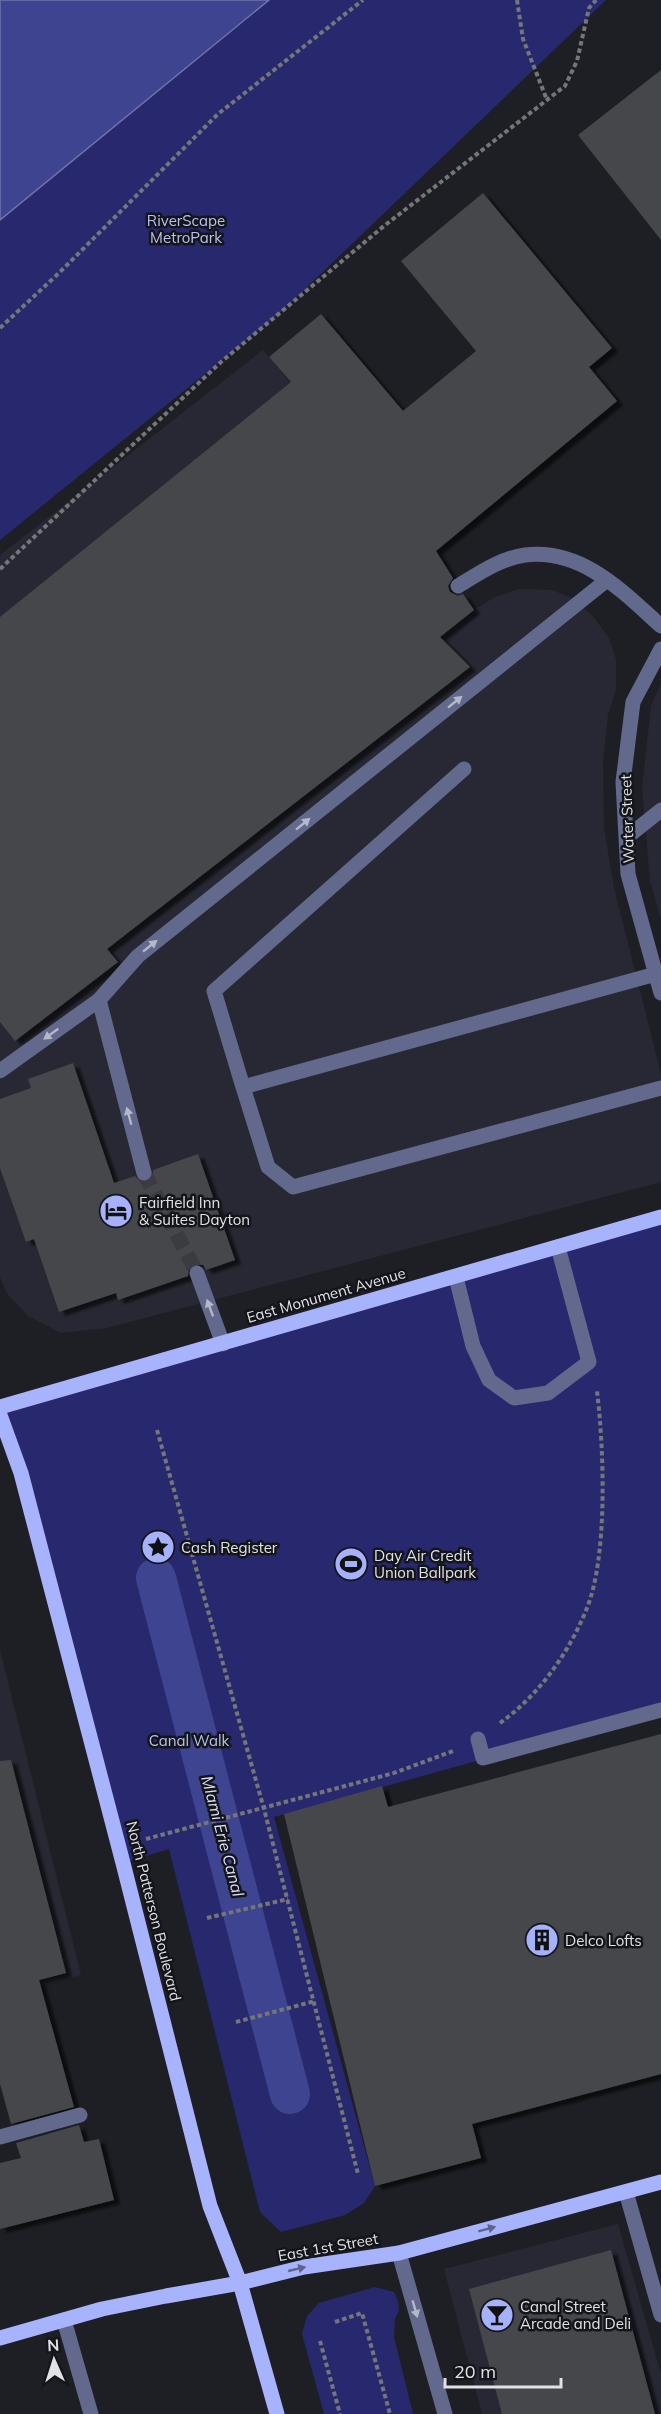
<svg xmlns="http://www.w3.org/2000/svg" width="661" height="2414" font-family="Mulish,sans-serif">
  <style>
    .built { fill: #272833 }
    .green { fill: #28286e }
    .water { fill: #3f4490; stroke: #7073aa; stroke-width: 1.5 }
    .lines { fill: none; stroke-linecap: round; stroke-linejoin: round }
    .canal { stroke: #3f4490; stroke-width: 40 }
    .building { fill: #45464c; filter: url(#shadow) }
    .minor-tunnel { stroke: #3b3c41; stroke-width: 15; stroke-dasharray: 15 8; stroke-linecap: butt }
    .path { stroke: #75767a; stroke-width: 4; stroke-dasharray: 4.5 3; stroke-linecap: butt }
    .minor { stroke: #63698c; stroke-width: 15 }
    .major { stroke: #a8b3fd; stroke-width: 15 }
    .oneway { fill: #b5b8c6 }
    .oneway2 { fill: #5e648c }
    .labels { text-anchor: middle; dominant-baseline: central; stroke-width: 5; stroke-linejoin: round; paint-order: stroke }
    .park-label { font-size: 15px; fill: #b9c1ec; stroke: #14151b }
    .street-label { font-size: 15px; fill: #e1e2e6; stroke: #14151b }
    .poi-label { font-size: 15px; fill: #e1e2e6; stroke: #14151b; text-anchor: start }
    .water-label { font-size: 16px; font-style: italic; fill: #dde1f7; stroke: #14151b }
  </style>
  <defs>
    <filter id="shadow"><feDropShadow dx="6" dy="4" stdDeviation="1.5" flood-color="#0009"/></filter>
  </defs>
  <rect width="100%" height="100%" fill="#1e1f24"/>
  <!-- built -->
  <path class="built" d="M 263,350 L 443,563 L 473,610 L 495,597 L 519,589 L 552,590 L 572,598 L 592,615 L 609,638 L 616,659 L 616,690 L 608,715 L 603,762 L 604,828 L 614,888 L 661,1074 L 661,1182 L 107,1328 L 61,1333 L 28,1316 L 7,1294 L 0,1277 L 0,555 Z
    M 661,683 L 661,920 L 650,881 L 642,788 L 651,706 Z
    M 0,1650 L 81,1975 L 0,1997 Z
    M 618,2224 L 661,2374 L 661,2414 L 482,2414 L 444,2269 Z"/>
  <!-- green -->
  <path class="green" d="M 269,0 L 606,0 L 280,313 L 0,540 L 0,220 Z
    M 661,1224 L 661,1710 L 274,1817 L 375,2186 L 364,2203 L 345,2215 L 281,2232 L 260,2212 L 169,1849 L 123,1863 L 0,1407 Z
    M 375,2287 L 394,2292 L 398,2301 L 399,2310 L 395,2319 L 394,2337 L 413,2414 L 324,2414 L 302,2334 L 307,2316 L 319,2303 Z"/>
  <!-- water -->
  <path class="water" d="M 0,0 L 269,0 L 0,220 Z"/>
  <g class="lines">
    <!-- canal -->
    <path class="canal" d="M 156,1578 L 290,2094"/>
  </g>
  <!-- building -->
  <path class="building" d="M 661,70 L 661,240 L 578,135 Z
    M 483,193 L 612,348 L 589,367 L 617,401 L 436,551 L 453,578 L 448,586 L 450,592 L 458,596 L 463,594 L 474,610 L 440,637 L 470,667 L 107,949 L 118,962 L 15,1041 L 0,1022 L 0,617 L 291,382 L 269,357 L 321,314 L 403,411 L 476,351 L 401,261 Z
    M 73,1063 L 114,1183 L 135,1176 L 141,1182 L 147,1182 L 153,1176 L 153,1170 L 198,1154 L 235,1260 L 206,1270 L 203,1265 L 194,1264 L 189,1267 L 188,1276 L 118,1300 L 116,1293 L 59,1312 L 34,1239 L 26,1242 L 0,1168 L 0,1099 L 31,1088 L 28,1079 Z
    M 661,1734 L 661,2074 L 472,2124 L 481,2158 L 375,2186 L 284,1814 L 382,1786 L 388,1807 Z
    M 11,1760 L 66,1973 L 39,1980 L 74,2107 L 11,2124 L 0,2084 L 0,1761 Z
    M 79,2125 L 84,2142 L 99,2139 L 114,2200 L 0,2229 L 0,2163 L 21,2158 L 16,2143 Z
    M 611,2250 L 655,2414 L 502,2414 L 469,2289 Z"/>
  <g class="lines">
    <!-- minor-tunnel -->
    <path class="minor-tunnel" d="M 144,1173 L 197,1273"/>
    <!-- path -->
    <path class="path" d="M 517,0 L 523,39 L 547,100
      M 0,328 L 60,272 L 218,114 L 363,0
      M 0,569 L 221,362 L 384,226 L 565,86 L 577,61 L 589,8 L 596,0
      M 157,1430 L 264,1809 L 358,2174
      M 500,1723 C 539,1695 569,1653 587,1608 C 608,1555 604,1449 597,1391
      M 146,1839 L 394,1773 L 453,1751
      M 207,1918 L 288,1899
      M 236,2022 L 315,2001
      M 335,2322 L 362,2313 L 390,2414
      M 320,2341 L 340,2414"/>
    <!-- minor -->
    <path class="minor" d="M 458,586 C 478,574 501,558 525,555 C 582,548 623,592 661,626
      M 661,649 L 633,702 L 623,782 L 628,874 L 661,993
      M 626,838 L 661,810
      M 656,974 L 243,1087 L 268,1167 L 293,1187 L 661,1088
      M 0,1071 L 99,1000
      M 243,1087 L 214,991 L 464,769
      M 144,1173 L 99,1000 L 138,956 L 607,580
      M 197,1273 L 223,1344
      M 456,1277 L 473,1346 L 489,1380 L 514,1398 L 548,1393 L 589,1362 L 558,1247
      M 478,1739 L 483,1758 L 661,1710
      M 0,2137 L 80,2115
      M 626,2192 L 661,2315
      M 399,2253 L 445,2414
      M 64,2320 L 91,2414"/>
    <!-- major -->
    <path class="major" d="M 0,1407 L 661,1217
      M 0,1415 L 21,1473 L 123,1863 L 210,2206 L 240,2283 L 277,2414
      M 0,2338 L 102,2309 L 166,2296 L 240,2283 L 304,2267 L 399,2253 L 661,2182"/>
  </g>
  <!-- one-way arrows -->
  <defs><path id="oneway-solid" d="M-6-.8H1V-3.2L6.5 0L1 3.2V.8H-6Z" transform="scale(1.5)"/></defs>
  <g class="oneway">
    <use href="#oneway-solid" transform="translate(455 702) rotate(-39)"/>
    <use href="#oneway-solid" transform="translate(303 824) rotate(-39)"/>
    <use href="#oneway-solid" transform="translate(150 946) rotate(-39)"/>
    <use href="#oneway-solid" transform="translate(51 1034) rotate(144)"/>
    <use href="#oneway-solid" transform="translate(129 1116) rotate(-105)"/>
    <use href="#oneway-solid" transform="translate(210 1308) rotate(-110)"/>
    <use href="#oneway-solid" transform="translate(415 2309) rotate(74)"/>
  </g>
  <g class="oneway2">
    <use href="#oneway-solid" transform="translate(487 2229) rotate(-15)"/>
    <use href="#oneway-solid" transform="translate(297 2269) rotate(-13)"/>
  </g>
  <!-- icons -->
  <defs>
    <symbol id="hotel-disc" viewBox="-11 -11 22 22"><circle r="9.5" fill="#a6b1fc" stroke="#14151b"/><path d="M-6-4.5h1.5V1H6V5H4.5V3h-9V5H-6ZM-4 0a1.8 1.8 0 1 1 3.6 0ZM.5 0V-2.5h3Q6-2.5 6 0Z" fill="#111"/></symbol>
    <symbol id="sight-disc" viewBox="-11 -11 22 22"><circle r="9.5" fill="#a6b1fc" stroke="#14151b"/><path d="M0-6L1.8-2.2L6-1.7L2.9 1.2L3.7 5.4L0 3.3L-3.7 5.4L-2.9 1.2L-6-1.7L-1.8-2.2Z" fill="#111"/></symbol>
    <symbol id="stadium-disc" viewBox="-11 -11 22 22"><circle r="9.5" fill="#a6b1fc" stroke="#14151b"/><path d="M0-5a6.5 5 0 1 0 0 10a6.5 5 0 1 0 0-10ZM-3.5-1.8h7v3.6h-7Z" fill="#111"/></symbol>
    <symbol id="building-disc" viewBox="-11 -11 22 22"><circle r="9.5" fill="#a6b1fc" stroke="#14151b"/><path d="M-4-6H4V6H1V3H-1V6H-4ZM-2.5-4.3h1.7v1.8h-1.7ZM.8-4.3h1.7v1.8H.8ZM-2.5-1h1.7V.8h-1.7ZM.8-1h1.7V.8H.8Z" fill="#111"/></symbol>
    <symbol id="bar-disc" viewBox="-11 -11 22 22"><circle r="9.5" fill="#a6b1fc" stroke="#14151b"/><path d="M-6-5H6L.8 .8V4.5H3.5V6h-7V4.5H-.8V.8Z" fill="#111"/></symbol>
  </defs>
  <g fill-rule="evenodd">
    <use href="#hotel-disc" x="97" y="1192" width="38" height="38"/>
    <use href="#sight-disc" x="139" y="1528" width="38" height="38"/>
    <use href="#stadium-disc" x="332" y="1545" width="38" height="38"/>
    <use href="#building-disc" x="523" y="1921" width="38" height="38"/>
    <use href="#bar-disc" x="478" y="2296" width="38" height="38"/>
  </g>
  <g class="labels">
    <!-- park labels -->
    <g class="park-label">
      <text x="186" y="220">RiverScape<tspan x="186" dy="17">MetroPark</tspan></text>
      <text x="189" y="1740">Canal Walk</text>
    </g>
    <!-- street labels -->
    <g class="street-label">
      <text transform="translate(627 819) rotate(-92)">Water Street</text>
      <text transform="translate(326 1295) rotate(-16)">East Monument Avenue</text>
      <text transform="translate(154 1911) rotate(76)">North Patterson Boulevard</text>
      <text transform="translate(328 2247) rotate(-10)">East 1st Street</text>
    </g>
    <!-- poi labels -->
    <g class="poi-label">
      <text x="139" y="1202">Fairfield Inn<tspan x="139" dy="17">&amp; Suites Dayton</tspan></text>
      <text x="181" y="1547">Cash Register</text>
      <text x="374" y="1555">Day Air Credit<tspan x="374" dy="17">Union Ballpark</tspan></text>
      <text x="565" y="1940">Delco Lofts</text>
      <text x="520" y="2306">Canal Street<tspan x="520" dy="17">Arcade and Deli</tspan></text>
    </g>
    <!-- water labels -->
    <g class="water-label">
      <text transform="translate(223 1836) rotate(75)">MIami Erie Canal</text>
    </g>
  </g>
  <!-- north arrow -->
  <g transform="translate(54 2360) rotate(357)" stroke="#14151b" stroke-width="4.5" paint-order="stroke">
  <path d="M0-4.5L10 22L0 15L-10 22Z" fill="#e1e2e6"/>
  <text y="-9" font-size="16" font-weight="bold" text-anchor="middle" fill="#e1e2e6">N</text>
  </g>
  <!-- scale -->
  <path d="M445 2378v9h116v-9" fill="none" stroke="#e1e2e6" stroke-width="3"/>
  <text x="454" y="2378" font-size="18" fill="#e1e2e6" stroke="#14151b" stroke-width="4.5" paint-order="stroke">20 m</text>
</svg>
